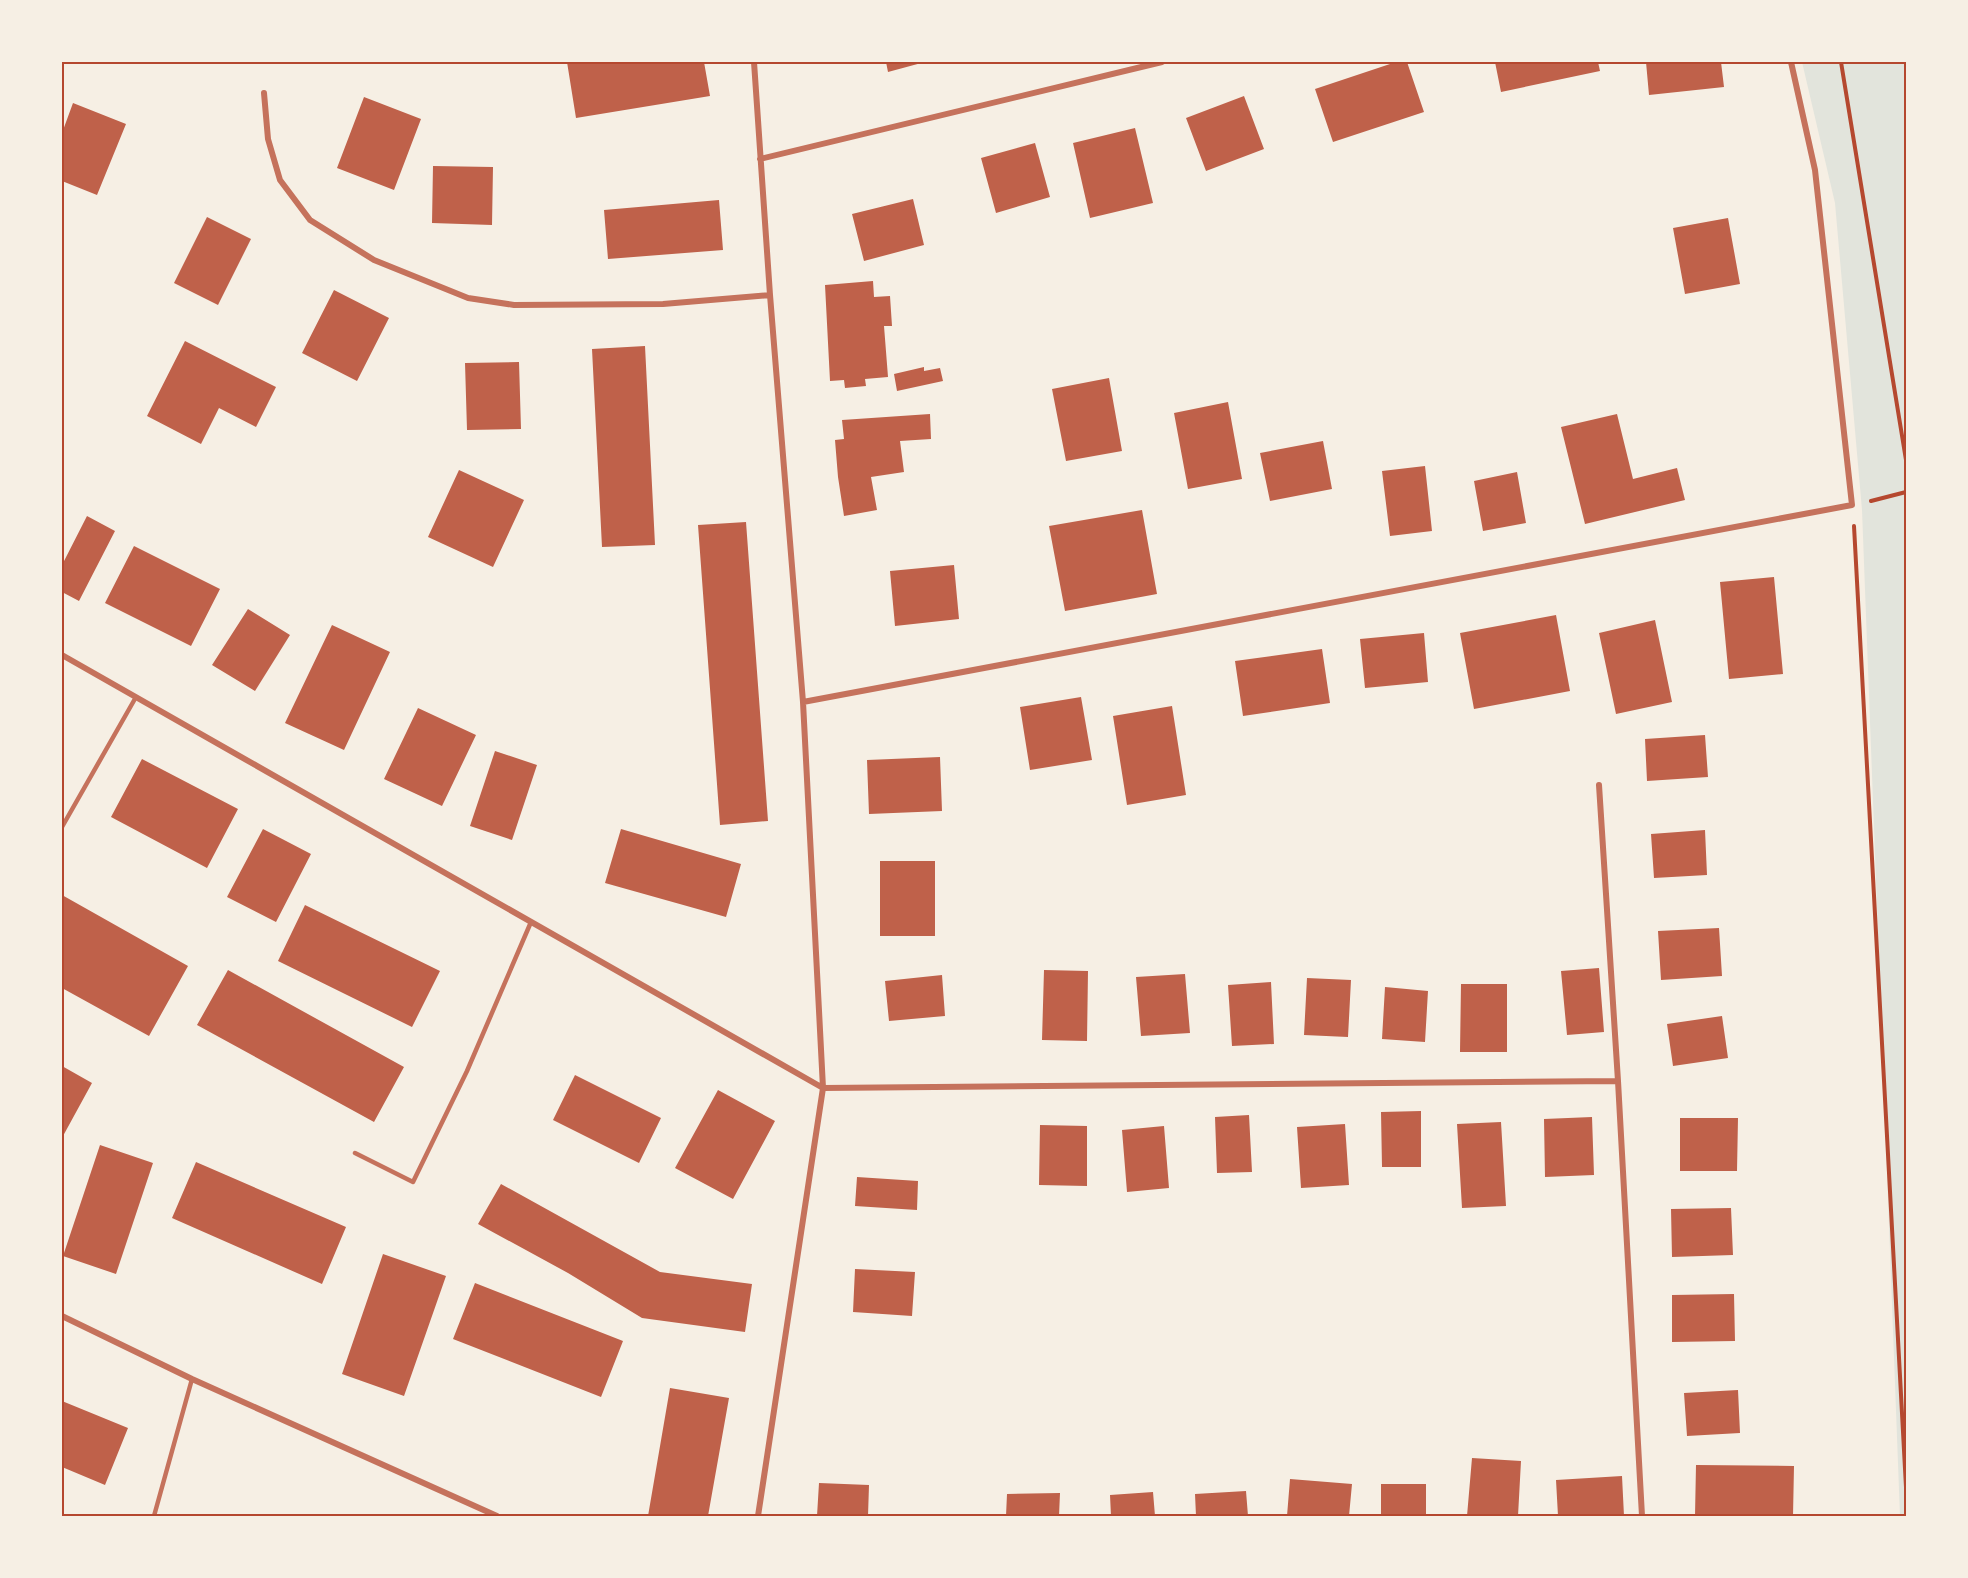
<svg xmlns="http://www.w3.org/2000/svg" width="1968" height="1578" font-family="'Open Sans',sans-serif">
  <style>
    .green { fill: #e2e4dc }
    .building { fill: #bf614a }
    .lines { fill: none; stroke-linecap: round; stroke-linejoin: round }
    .path { stroke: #b5482f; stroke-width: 4 }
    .service { stroke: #c5725c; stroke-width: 4.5 }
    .minor { stroke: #c5725c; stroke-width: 6 }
    .neatline { fill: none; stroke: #b5482f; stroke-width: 2 }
  </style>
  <rect width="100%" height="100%" fill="#f6efe4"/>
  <!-- green -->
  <path class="green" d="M 1802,62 L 1906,62 L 1906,1516 L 1900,1516 L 1862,510 L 1835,203 Z"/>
  <!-- building -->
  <path class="building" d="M 567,62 L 704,62 L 710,96 L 576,118 Z
    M 886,62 L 925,62 L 888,72 Z
    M 1396,62 L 1407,62 L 1424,112 L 1333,142 L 1315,89 Z
    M 1495,62 L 1598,62 L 1600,71 L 1501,92 Z
    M 1646,62 L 1721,62 L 1724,87 L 1649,95 Z
    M 1244,96 L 1264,149 L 1206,171 L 1186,118 Z
    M 364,97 L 421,119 L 394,190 L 337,168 Z
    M 73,103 L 126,124 L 97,195 L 62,181 L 62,133 Z
    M 1135,128 L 1153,203 L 1090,218 L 1073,143 Z
    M 1035,143 L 1050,197 L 996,213 L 981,158 Z
    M 433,166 L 493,167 L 492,225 L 432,223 Z
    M 913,199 L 924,245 L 864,261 L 852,214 Z
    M 719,200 L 723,250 L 608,259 L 604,210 Z
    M 207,217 L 251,239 L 218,305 L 174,283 Z
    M 1728,218 L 1740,284 L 1685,294 L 1673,228 Z
    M 873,281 L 874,297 L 890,296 L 892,326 L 884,326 L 888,377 L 865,379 L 866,386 L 845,388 L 844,380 L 830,381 L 825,285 Z
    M 334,290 L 389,318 L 357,381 L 302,353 Z
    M 185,341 L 276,387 L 256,427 L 219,408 L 201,444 L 147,416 Z
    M 645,346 L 655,545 L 602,547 L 592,349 Z
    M 519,362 L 521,429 L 467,430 L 465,363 Z
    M 924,367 L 924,371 L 940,368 L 943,381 L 897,391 L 894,374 Z
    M 1109,378 L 1122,451 L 1066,461 L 1052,389 Z
    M 1228,402 L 1242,479 L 1188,489 L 1174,413 Z
    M 930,414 L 931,439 L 900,441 L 904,472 L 871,477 L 877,510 L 844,516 L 838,477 L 835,440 L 844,439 L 842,420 Z
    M 1617,414 L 1633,479 L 1677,468 L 1685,500 L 1585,524 L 1561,427 Z
    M 1323,441 L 1332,489 L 1270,501 L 1260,453 Z
    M 1425,466 L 1432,531 L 1390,536 L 1382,471 Z
    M 459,470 L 524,500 L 493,567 L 428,537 Z
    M 1517,472 L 1526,523 L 1483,531 L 1474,481 Z
    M 1142,510 L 1157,594 L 1065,611 L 1049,526 Z
    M 87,516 L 115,531 L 79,601 L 62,592 L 62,565 Z
    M 746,522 L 768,821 L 720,825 L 698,525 Z
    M 134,546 L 220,589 L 191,646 L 105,603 Z
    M 954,565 L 959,619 L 895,626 L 890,571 Z
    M 1774,577 L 1783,674 L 1729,679 L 1720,582 Z
    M 248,609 L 290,635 L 255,691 L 212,665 Z
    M 1556,615 L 1570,691 L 1474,709 L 1460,633 Z
    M 1655,620 L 1672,702 L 1616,714 L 1599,633 Z
    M 332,625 L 390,652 L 344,750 L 285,723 Z
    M 1424,633 L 1428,682 L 1365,688 L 1360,639 Z
    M 1322,649 L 1330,703 L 1243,716 L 1235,661 Z
    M 1081,697 L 1092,760 L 1030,770 L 1020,707 Z
    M 1172,706 L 1186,795 L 1127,805 L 1113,716 Z
    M 418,708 L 476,735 L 442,806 L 384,779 Z
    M 1705,735 L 1708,777 L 1647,781 L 1645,739 Z
    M 495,751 L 537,765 L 512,840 L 470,826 Z
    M 940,757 L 942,811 L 869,814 L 867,760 Z
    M 142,759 L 238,809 L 207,868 L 111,817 Z
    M 263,829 L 311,854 L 276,922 L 227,897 Z
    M 621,829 L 741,864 L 726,917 L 605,883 Z
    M 1705,830 L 1707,875 L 1654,878 L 1651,834 Z
    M 880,861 L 935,861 L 935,936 L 880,936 Z
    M 62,895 L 188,966 L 149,1036 L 62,988 Z
    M 305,905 L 440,971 L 412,1027 L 278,961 Z
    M 1719,928 L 1722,976 L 1661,980 L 1658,931 Z
    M 1599,968 L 1604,1032 L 1567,1035 L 1561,971 Z
    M 228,970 L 404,1067 L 374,1122 L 197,1025 Z
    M 1044,970 L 1088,971 L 1087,1041 L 1042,1040 Z
    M 1185,974 L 1190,1033 L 1141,1036 L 1136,977 Z
    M 942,975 L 945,1016 L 889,1021 L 885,981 Z
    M 1307,978 L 1351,980 L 1348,1037 L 1304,1035 Z
    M 1271,982 L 1274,1044 L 1232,1046 L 1228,985 Z
    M 1461,984 L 1507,984 L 1507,1052 L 1460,1052 Z
    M 1385,987 L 1428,991 L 1425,1042 L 1382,1039 Z
    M 1722,1016 L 1728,1058 L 1673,1066 L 1667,1024 Z
    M 62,1066 L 92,1083 L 63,1136 L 62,1135 Z
    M 575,1075 L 661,1118 L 639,1163 L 553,1120 Z
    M 718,1090 L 775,1121 L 733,1199 L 675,1168 Z
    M 1421,1111 L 1421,1167 L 1382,1167 L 1381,1112 Z
    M 1249,1115 L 1252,1172 L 1217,1173 L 1215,1117 Z
    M 1592,1117 L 1594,1175 L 1545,1177 L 1544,1119 Z
    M 1680,1118 L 1738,1118 L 1737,1171 L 1680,1171 Z
    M 1501,1122 L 1506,1206 L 1462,1208 L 1457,1124 Z
    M 1345,1124 L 1349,1185 L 1301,1188 L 1297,1127 Z
    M 1040,1125 L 1087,1126 L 1087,1186 L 1039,1185 Z
    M 1164,1126 L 1169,1188 L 1127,1192 L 1122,1130 Z
    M 100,1145 L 153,1163 L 116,1274 L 63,1256 Z
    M 196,1162 L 346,1227 L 322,1284 L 172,1218 Z
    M 857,1177 L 918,1181 L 917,1210 L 855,1206 Z
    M 501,1184 L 660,1272 L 752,1284 L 745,1332 L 642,1318 L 568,1273 L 478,1224 Z
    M 1731,1208 L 1733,1255 L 1672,1257 L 1671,1209 Z
    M 383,1254 L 446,1276 L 404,1396 L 342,1374 Z
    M 855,1269 L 915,1272 L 912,1316 L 853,1312 Z
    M 475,1283 L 623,1341 L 601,1397 L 453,1339 Z
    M 1734,1294 L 1735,1341 L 1672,1342 L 1672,1295 Z
    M 670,1388 L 729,1398 L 708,1516 L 648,1516 Z
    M 1738,1390 L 1740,1433 L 1687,1436 L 1684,1393 Z
    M 62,1401 L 128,1428 L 105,1485 L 62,1467 Z
    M 1472,1458 L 1521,1461 L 1518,1516 L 1467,1516 Z
    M 1696,1465 L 1794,1466 L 1793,1516 L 1695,1516 Z
    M 1622,1476 L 1624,1516 L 1558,1516 L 1556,1480 Z
    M 1290,1479 L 1352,1484 L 1349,1516 L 1287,1516 Z
    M 819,1483 L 869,1485 L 868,1516 L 817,1516 Z
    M 1381,1484 L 1426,1484 L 1426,1516 L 1381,1516 Z
    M 1246,1491 L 1248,1516 L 1196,1516 L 1195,1494 Z
    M 1153,1492 L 1155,1516 L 1111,1516 L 1110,1495 Z
    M 1060,1493 L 1059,1516 L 1006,1516 L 1007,1494 Z"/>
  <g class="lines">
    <!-- path -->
    <path class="path" d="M 1841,62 L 1906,460
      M 1871,501 L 1906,492
      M 1854,526 L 1906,1487"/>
    <!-- service -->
    <path class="service" d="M 62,827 L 136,697
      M 355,1153 L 413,1182 L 467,1071 L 531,922
      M 154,1516 L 192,1379"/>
    <!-- minor -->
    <path class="minor" d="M 754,62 L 770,295 L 803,702 L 823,1088 L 758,1516
      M 264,93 L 268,139 L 280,180 L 310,220 L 374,260 L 468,298 L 514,305 L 663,304 L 770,295
      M 760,159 L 1162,62
      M 62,655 L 823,1088 L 1618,1081
      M 803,702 L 1852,505 L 1815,170 L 1791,62
      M 1599,785 L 1618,1081 L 1642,1516
      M 62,1316 L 192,1379 L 497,1516"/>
  </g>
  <!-- border -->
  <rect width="1968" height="1578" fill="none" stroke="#f6efe4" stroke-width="126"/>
  <rect x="63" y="63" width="1842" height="1452" class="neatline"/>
</svg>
